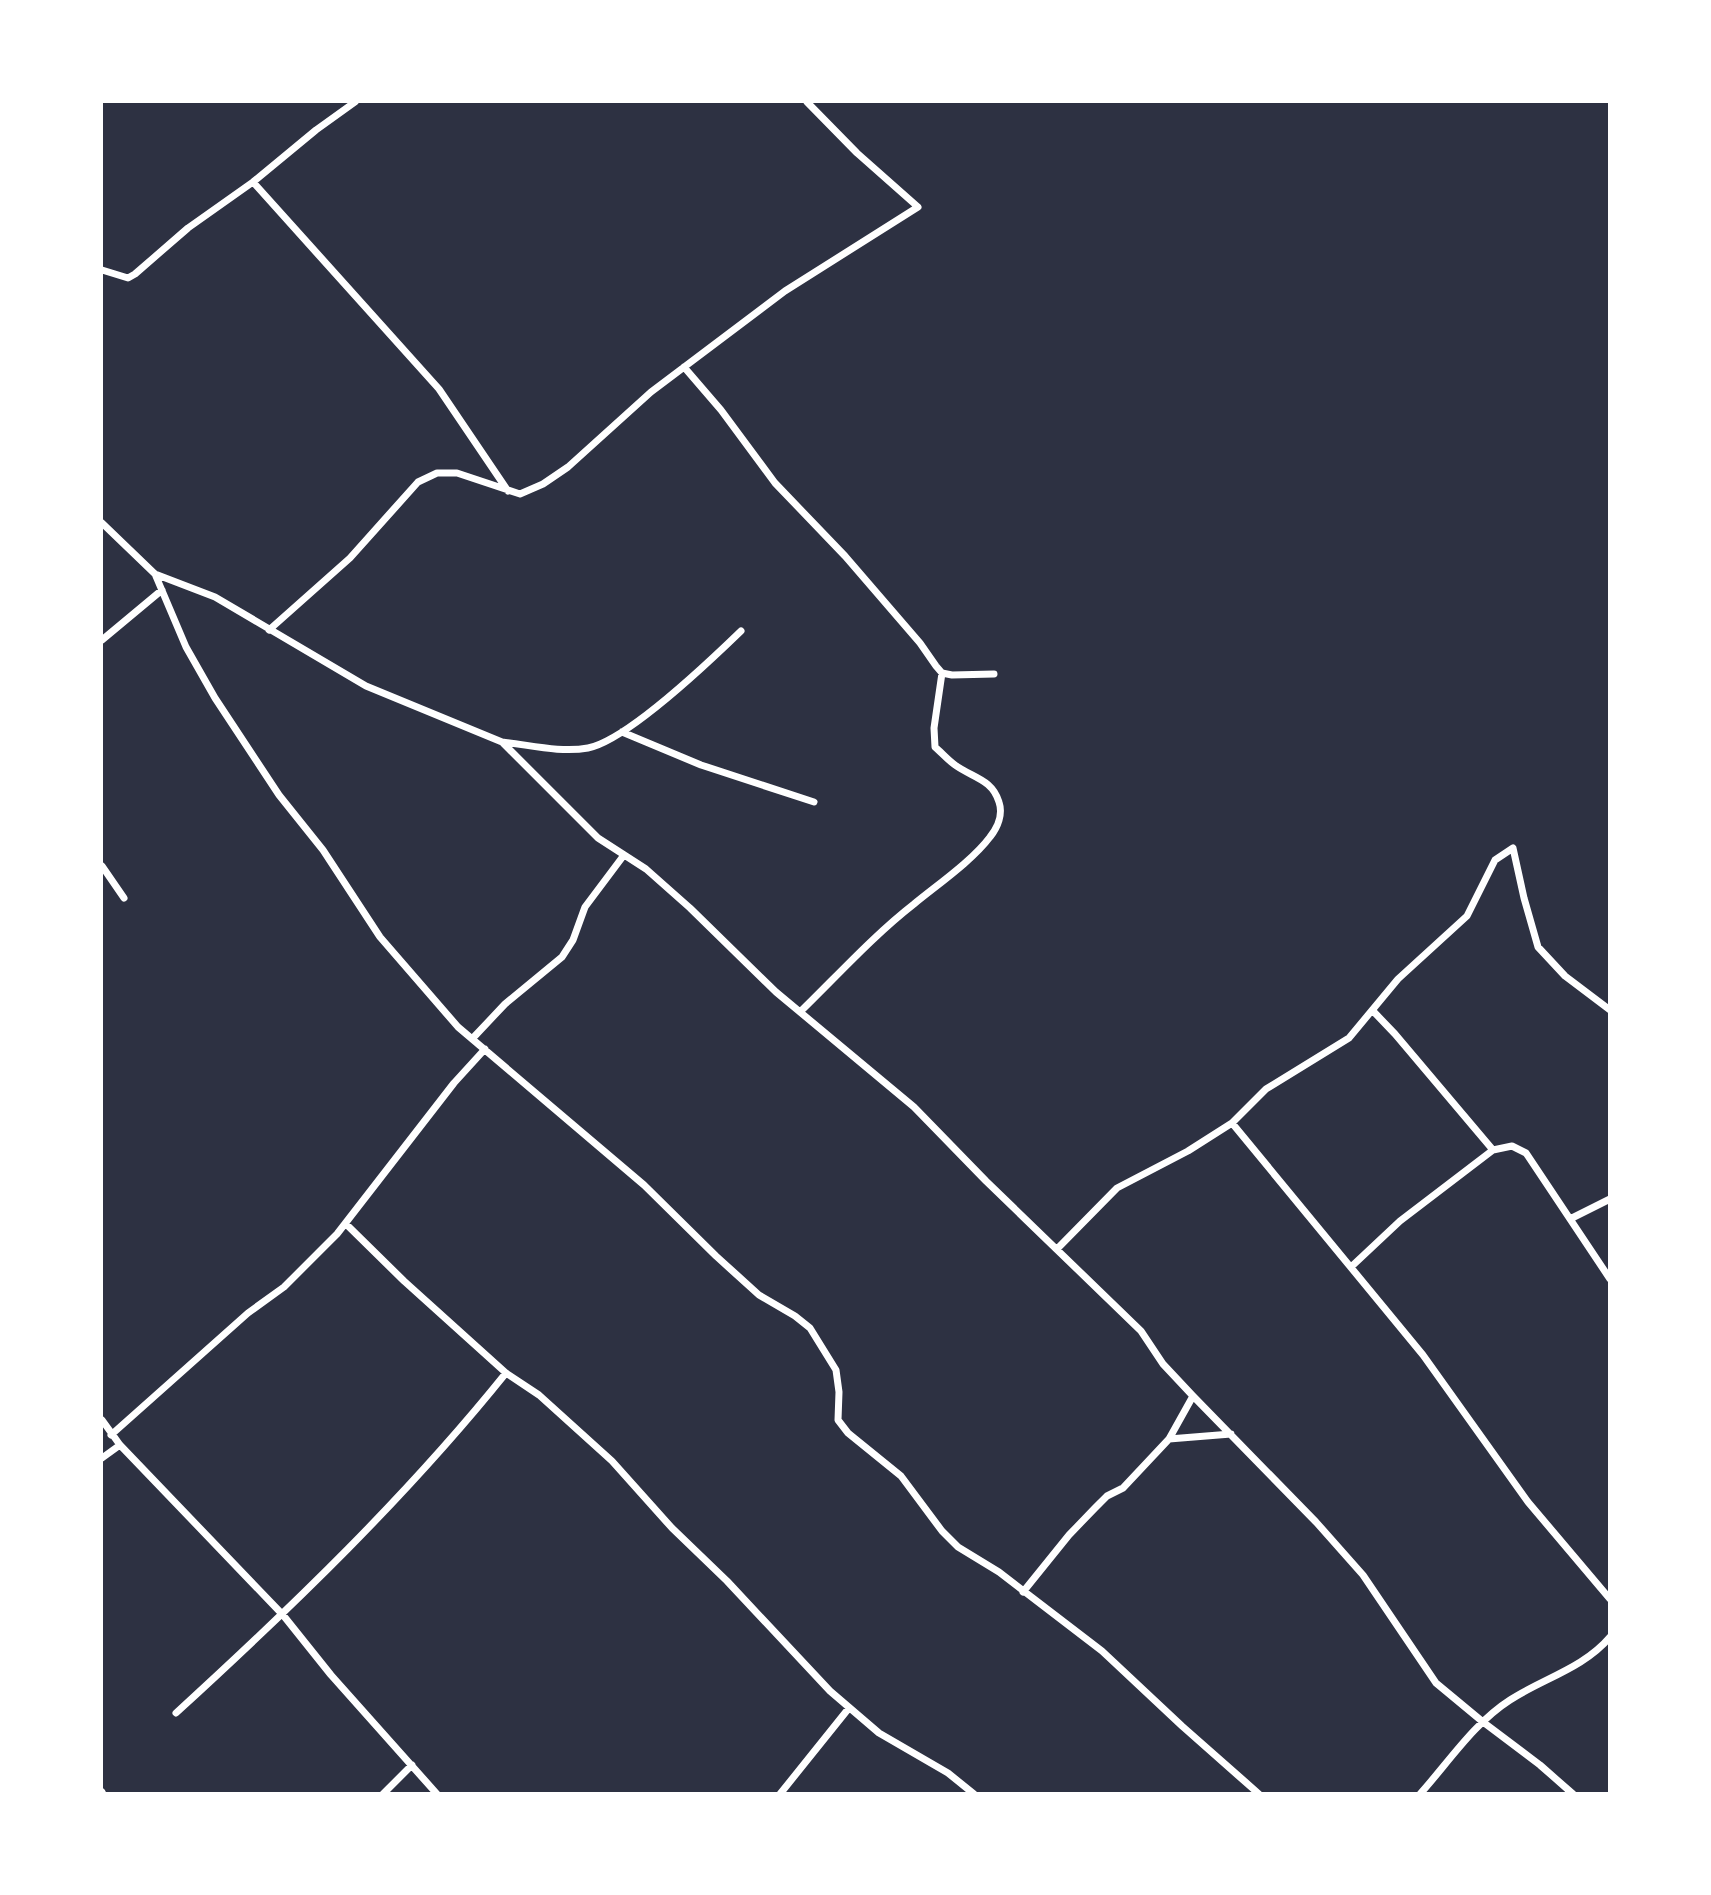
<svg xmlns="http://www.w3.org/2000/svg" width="1711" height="1895" font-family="Roboto,sans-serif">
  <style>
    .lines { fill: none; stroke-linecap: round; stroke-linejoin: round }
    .minor { stroke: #fff; stroke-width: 7 }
  </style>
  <rect width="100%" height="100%" fill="#2d3142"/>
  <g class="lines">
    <!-- minor -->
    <path class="minor" d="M 253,182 L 439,389 L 508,491
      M 102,270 L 128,278 L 135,274 L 188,228 L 253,182 L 316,130 L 355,102
      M 684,367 L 721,410 L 775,483 L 845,556 L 920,643 L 936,666 L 942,673 L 952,675 L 994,674
      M 102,523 L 155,574 L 215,597 L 366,686 L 502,742 L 598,838 L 646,869 L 690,908 L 776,992 L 914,1107 L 986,1181 L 1141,1331 L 1163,1364 L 1193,1396 L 1316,1522 L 1363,1575 L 1436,1683 L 1483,1722 L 1540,1765 L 1573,1794
      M 155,574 L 186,647 L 215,698 L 279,795 L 323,850 L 380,937 L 458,1027 L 644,1185 L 716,1256 L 759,1295 L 795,1316 L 810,1328 L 836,1370 L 839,1392 L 838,1420 L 848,1433 L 901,1476 L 942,1531 L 958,1547 L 999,1572 L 1102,1651 L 1182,1726 L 1259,1794
      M 269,630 L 350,558 L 418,482 L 437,473 L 457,473 L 520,494 L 543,484 L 568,467 L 651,392 L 785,291 L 918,207 L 857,153 L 807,102
      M 102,640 L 162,590
      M 622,732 L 701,765 L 814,802
      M 502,742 C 530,745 561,753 588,748 C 628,740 710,661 741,631
      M 102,866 L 124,898
      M 801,1011 C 838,975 873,936 914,904 C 937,885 972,861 990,837 C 998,827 1003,814 999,802 C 992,779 973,778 955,765 C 948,760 942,753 935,747 L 934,728 L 942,673
      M 1373,1011 L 1395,1034 L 1493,1150
      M 472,1039 L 505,1004 L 562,957 L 573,940 L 585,907 L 624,855
      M 1232,1123 L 1423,1355 L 1528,1502 L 1610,1599
      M 1570,1219 L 1610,1199
      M 346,1224 L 404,1281 L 506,1373 L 539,1395 L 612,1461 L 672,1528 L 727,1581 L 830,1691 L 879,1733 L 948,1773 L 974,1794
      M 1057,1249 L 1117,1188 L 1188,1151 L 1232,1123 L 1266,1089 L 1349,1038 L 1398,979 L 1467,916 L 1495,860 L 1513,848 L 1524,898 L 1538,947 L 1565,976 L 1610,1010
      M 1351,1267 L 1400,1221 L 1493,1150 L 1512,1146 L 1526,1153 L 1610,1279
      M 102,1420 L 120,1445 L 283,1615 L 331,1675 L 437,1794
      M 111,1435 L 248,1313 L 284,1287 L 337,1234 L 454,1083 L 485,1049
      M 1169,1439 L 1231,1434
      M 102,1458 L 120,1445
      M 1023,1592 L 1069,1535 L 1095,1508 L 1107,1496 L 1123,1488 L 1169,1439 L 1193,1396
      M 176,1713 C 293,1606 407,1496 506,1373
      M 102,1792 L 103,1794
      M 383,1794 L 412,1765
      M 780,1794 L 849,1708
      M 1420,1794 C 1448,1763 1474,1723 1510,1700 C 1542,1679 1584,1668 1610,1637"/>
  </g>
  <!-- border -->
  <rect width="1711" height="1895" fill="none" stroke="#ffffff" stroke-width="206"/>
</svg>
